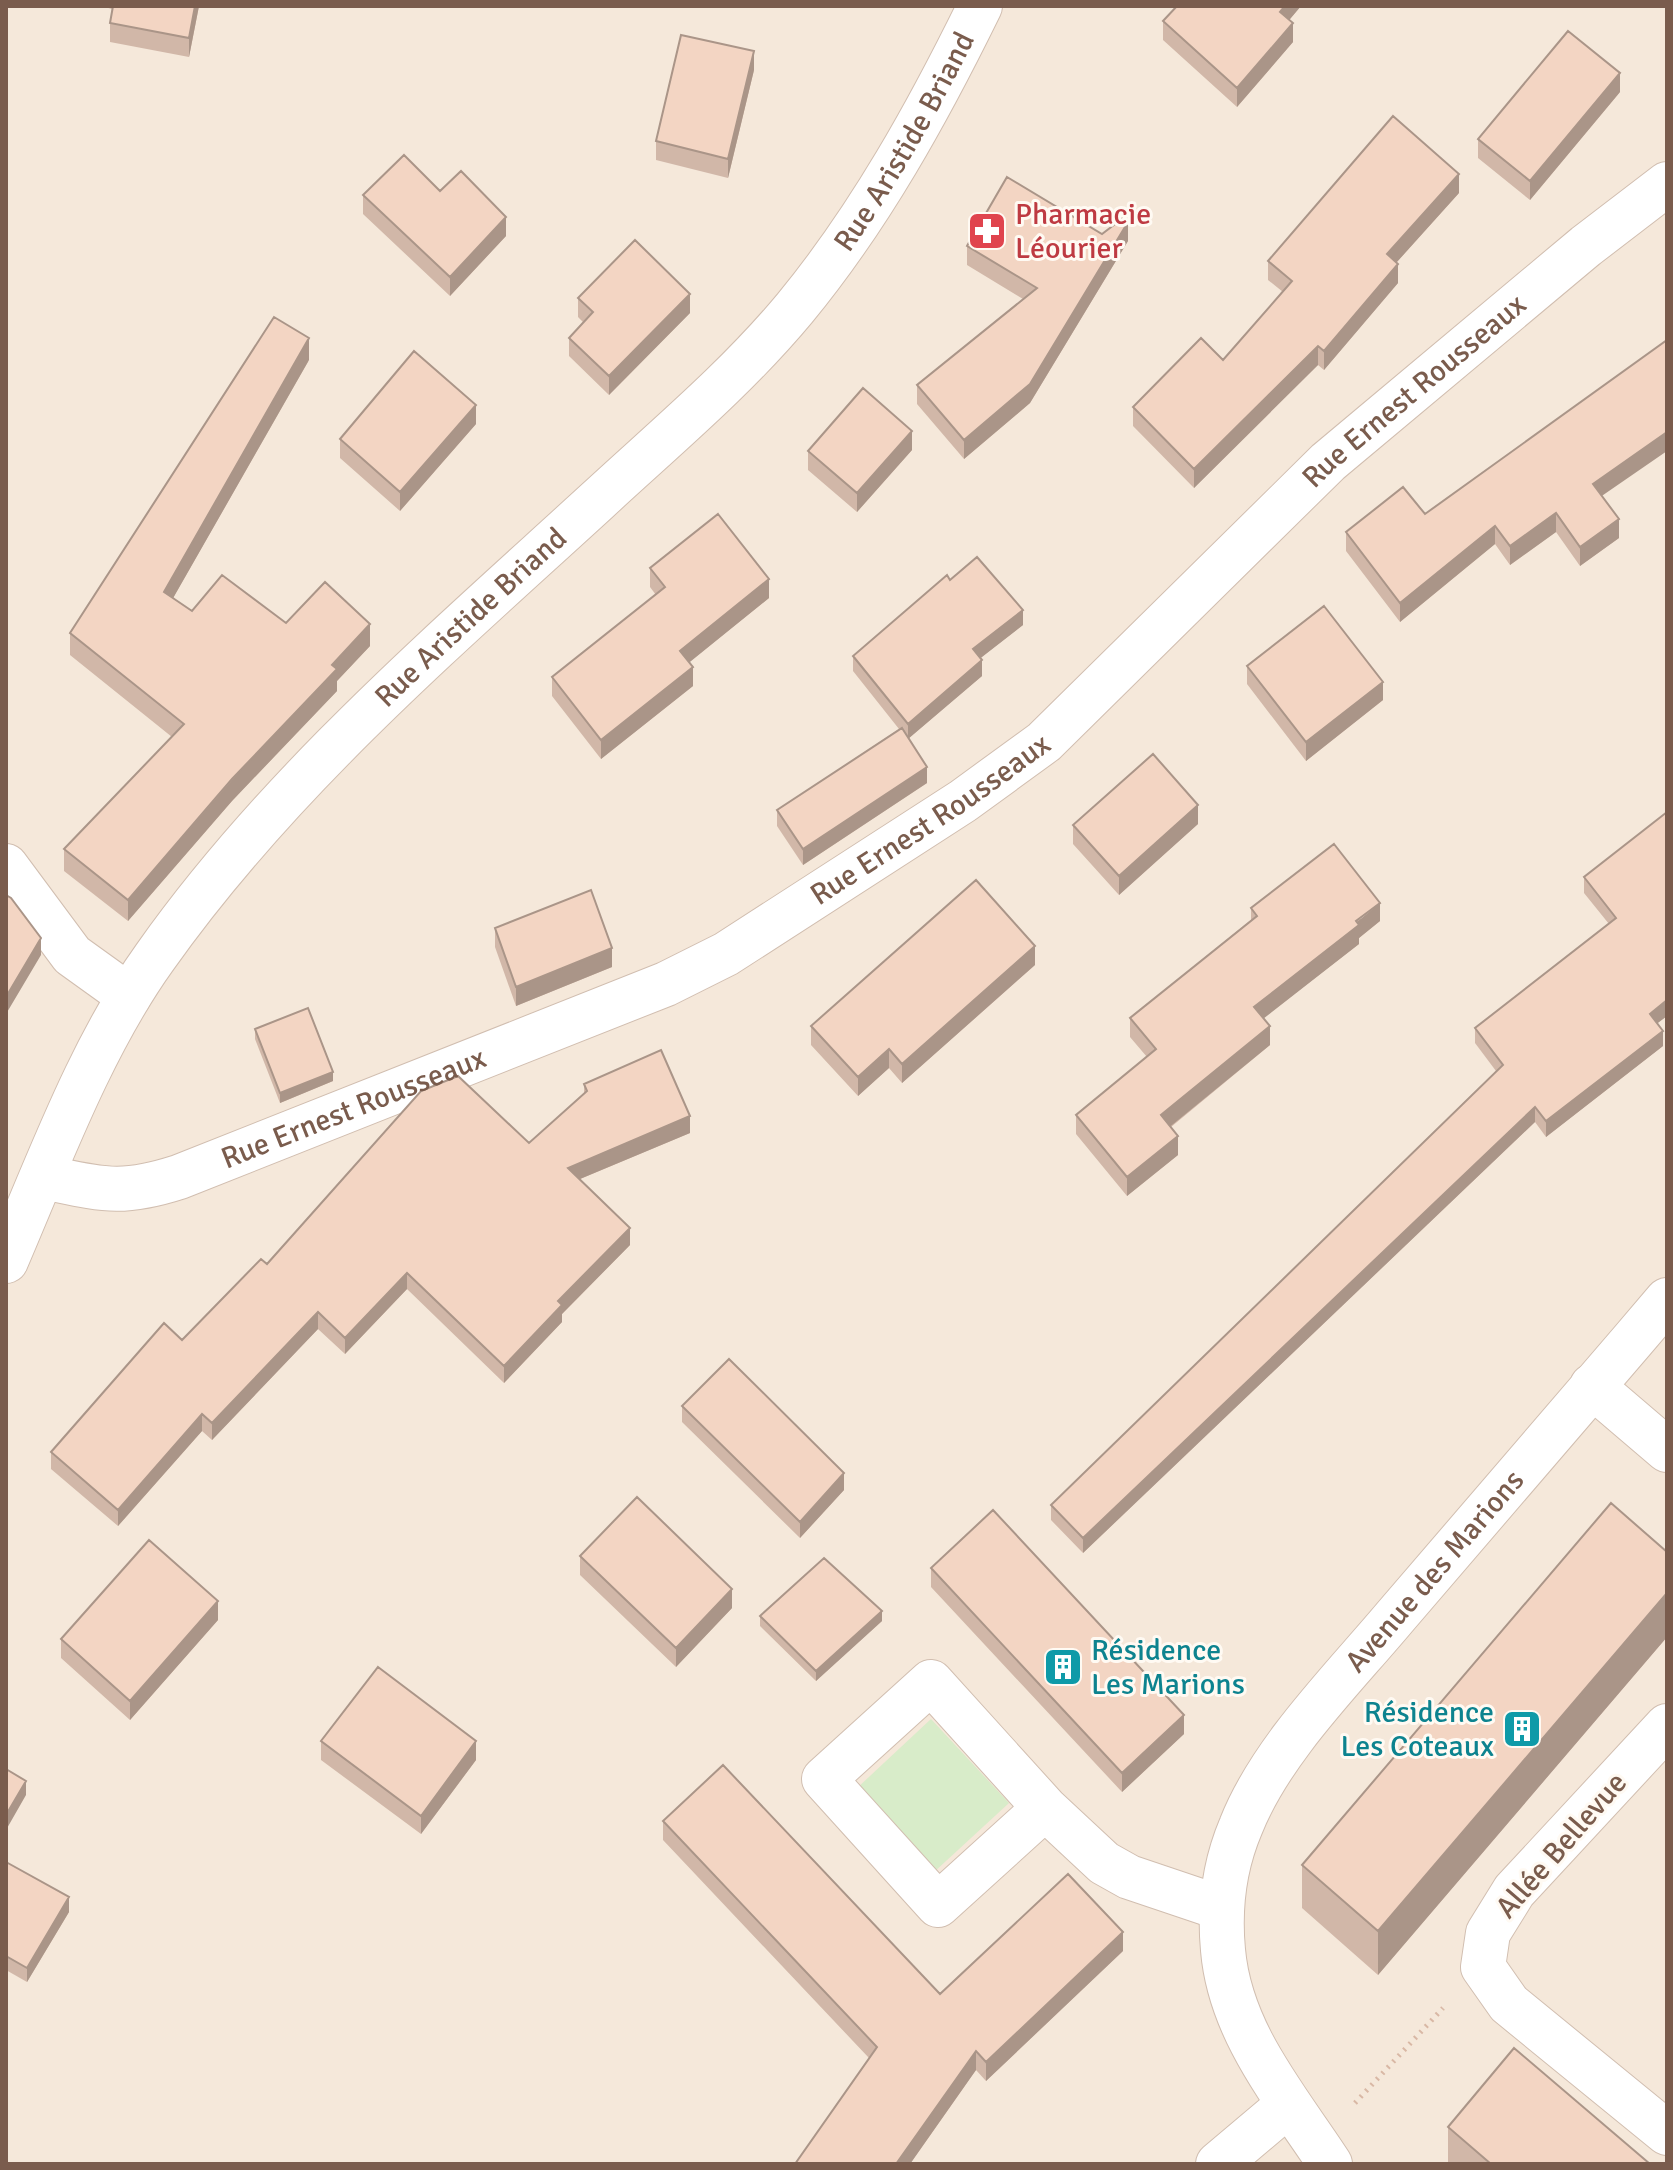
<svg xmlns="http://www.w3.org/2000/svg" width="1673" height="2170" viewBox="0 0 1673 2170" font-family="Signika,sans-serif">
	<rect width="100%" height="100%" fill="#fdf6ec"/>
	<path fill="#f5e8da" d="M6,6H1667V2164H6Z"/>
	<path fill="#d8ecc9" d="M931,1719L1009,1803L933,1873L855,1790Z"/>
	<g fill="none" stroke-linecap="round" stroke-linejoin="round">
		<g stroke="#d1beb0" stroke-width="46">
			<g id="minor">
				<path d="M6,866L72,955L129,996"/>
				<path id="s1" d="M43,1177C102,1189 120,1196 179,1177L666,984L726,954L963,801L1044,742L1328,462L1586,246L1667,184"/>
				<path id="s2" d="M6,1261C49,1161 91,1046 155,957C278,783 442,643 598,500C665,438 736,379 795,308C870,217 928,112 980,6"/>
				<path d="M1592,1386L1667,1450"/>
				<path d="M1667,1726L1514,1891L1488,1933L1483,1967L1509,2004L1667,2133"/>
				<path d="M1045,1808L938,1905L824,1779L931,1682L1045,1808L1104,1863L1129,1877L1221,1908"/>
				<path d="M1218,2164L1288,2105"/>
				<path id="s3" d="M1330,2164C1287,2098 1230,2033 1223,1950C1219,1907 1224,1866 1241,1826C1271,1750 1343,1679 1395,1617C1486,1511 1577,1406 1667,1300"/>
			</g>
		</g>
		<path stroke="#d9b8a5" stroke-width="5" stroke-dasharray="2 6" stroke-linecap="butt" d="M1355,2103L1443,2008"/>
		<use href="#minor" stroke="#fff" stroke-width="44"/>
	</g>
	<path fill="#d1b7a8" d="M101,6H199L189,57L110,42V23L112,9Z
		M1177,6H1301L1289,20L1293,42L1237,107L1163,40V21Z
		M754,70L728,178L656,160V141Z
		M1620,92L1530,200L1478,158V139Z
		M440,191L506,236L450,296L363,214V195Z
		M1459,193L1396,263L1398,283L1324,370L1318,365L1194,488L1133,426V407L1223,360L1283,292L1268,280V261Z
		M1102,234L1128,241L1030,403L964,459L917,404V385L1023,299L967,265V246Z
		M578,298L690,313L609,395L569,356V338L583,322L578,317Z
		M309,360L173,598L192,611L286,623L370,646L337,681V691L232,801L128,921L64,871V849L172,737L70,655V633Z
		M476,424L400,511L340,458V439Z
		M912,450L857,512L808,470V451Z
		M1602,496L1619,538L1580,566L1556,532L1510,565L1495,544L1400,622L1346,551V532L1425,514Z
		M650,568L769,598L689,662L693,686L601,759L552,696V677L656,595L650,587Z
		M950,580L1023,625L980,658L982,676L909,738L927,783L803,865L777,826V810L899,729L853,671V656Z
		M1247,666L1383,700L1306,761L1247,684Z
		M1667,812V1016L1657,1023L1663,1046L1546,1137L1535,1122L1083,1553L1051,1520V1505L1496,1071L1475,1043V1028L1609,924L1584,893V877Z
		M1198,824L1119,895L1073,844V825Z
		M1251,908L1380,921L1359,938V944L1263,1018L1270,1045L1171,1127L1178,1155L1127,1196L1076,1134V1115L1147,1057L1130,1037V1018L1251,920Z
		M495,928L612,967L516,1006L495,947Z
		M1035,965L902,1083L889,1068L858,1096L811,1045V1026Z
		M255,1029L333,1081L280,1103L255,1039Z
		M584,1084L690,1133L580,1179L630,1245L562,1314V1322L504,1383L407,1289L345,1354L318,1329L212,1440L202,1431L118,1526L51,1469V1452L182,1340L267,1264L529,1143L584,1094Z
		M682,1406L844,1490L800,1538L682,1422Z
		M1667,1552V1637L1378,1975L1302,1908V1865Z
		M580,1556L732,1608L676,1667L580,1575Z
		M931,1568L1184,1734L1122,1792L931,1587Z
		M760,1616L882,1621L816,1681L760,1626Z
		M218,1620L130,1720L61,1658V1639Z
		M321,1741L476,1760L421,1834L321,1760Z
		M663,1821L940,1994L1123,1951L986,2081L976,2070L910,2164H795L869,2058L663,1840Z
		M6,1862L69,1912L27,1982L6,1970Z
		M1448,2127L1650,2164H1448Z"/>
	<path fill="#aa9588" d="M195,6H199L189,57V38Z
		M1285,6H1301L1280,31V12Z
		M1293,23V42L1237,107V88Z
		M754,51V70L728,178V159Z
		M1620,73V92L1530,200V181Z
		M1459,174V193L1387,273V254Z
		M506,217V236L450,296V277Z
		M1128,222V241L1030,403L964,459V440Z
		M1398,264V283L1324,370V351Z
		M690,294V313L609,395V376Z
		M309,338V360L164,614V592Z
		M1318,346V365L1194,488V469Z
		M476,405V424L400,511V492Z
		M912,431V450L857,512V493Z
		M1667,432V451L1593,502V484Z
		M1556,513V532L1510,565V546Z
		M1619,519V538L1580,566V547Z
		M1495,526V544L1400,622V603Z
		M769,579V598L680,670V651Z
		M1023,610V625L973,664V649Z
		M370,624V646L337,681V691L232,801L128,921V900L332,665Z
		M982,660V676L908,739V724Z
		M693,667V686L601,759V740Z
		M1383,682V700L1306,761V742Z
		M927,767V783L803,865V849Z
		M1198,805V824L1119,895V876Z
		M1380,903V921L1359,938V944L1254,1026V1007Z
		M41,938V955L6,1014V997Z
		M1035,946V965L902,1083V1064Z
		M612,948V967L516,1006V987Z
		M1667,1000V1016L1650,1029V1014Z
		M1270,1026V1045L1161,1134V1115Z
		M1663,1031V1046L1546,1137V1121Z
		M889,1049V1068L858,1096V1077Z
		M333,1072V1081L280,1103V1093Z
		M1535,1107V1122L1083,1553V1538Z
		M690,1116V1133L568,1184V1168Z
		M1178,1136V1155L1127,1196V1177Z
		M630,1228V1245L562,1314V1322L504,1383V1366L558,1301Z
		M407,1273V1289L345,1354V1338Z
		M318,1312V1329L212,1440V1423Z
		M202,1414V1431L118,1526V1510Z
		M844,1473V1490L800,1538V1522Z
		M732,1589V1608L676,1667V1648Z
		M1667,1593V1637L1378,1975V1931Z
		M218,1601V1620L130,1720V1701Z
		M882,1611V1621L816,1681V1671Z
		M1184,1715V1734L1122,1792V1773Z
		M476,1741V1760L421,1834V1816Z
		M26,1781V1795L6,1830V1815Z
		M69,1897V1912L27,1982V1968Z
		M1123,1932V1951L986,2081V2062Z
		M976,2051V2070L910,2164H896Z"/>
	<path fill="#f3d5c3" stroke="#aa9588" stroke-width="2" d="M113,6H195L189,38L110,23Z
		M1177,6H1285L1280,12L1293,23L1237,88L1163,21Z
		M1568,31L1620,73L1530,181L1478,139Z
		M681,35L754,51L728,159L656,141Z
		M1393,116L1459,174L1387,254L1398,264L1324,351L1318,346L1194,469L1133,407L1201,338L1223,360L1292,281L1268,261Z
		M404,155L440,191L461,171L506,217L450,277L363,195Z
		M1007,177L1102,234L1123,218L1128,222L1030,384L964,440L917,385L1037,288L967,246Z
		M635,240L690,294L609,376L569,338L593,312L578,298Z
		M274,317L309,338L164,592L192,611L222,575L286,623L325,582L370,624L332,665L337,669L232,779L128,900L64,849L184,724L70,633Z
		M1667,340V432L1593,484L1619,519L1580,547L1556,513L1510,546L1495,526L1400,603L1346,532L1403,487L1425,514Z
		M414,351L476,405L400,492L340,439Z
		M863,388L912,431L857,493L808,451Z
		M718,514L769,579L680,651L693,667L601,740L552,677L665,587L650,568Z
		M977,557L1023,610L973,649L982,660L908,724L853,656L947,575L950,580Z
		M1324,606L1383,682L1306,742L1247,666Z
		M902,728L927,767L803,849L777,810Z
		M1153,754L1198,805L1119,876L1073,825Z
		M1667,812V1000L1650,1014L1663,1031L1546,1121L1535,1107L1083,1538L1051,1505L1503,1065L1475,1028L1616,918L1584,877Z
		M1334,844L1380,903L1356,921L1359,925L1254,1007L1270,1026L1161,1115L1178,1136L1127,1177L1076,1115L1156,1049L1130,1018L1257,916L1251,908Z
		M976,880L1035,946L902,1064L889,1049L858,1077L811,1026Z
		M591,890L612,948L516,987L495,928Z
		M6,895L11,898L41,938L6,997Z
		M308,1008L333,1072L280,1093L255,1029Z
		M661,1050L690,1116L568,1168L630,1228L558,1301L562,1305L504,1366L407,1273L345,1338L318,1312L212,1423L202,1414L118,1510L51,1452L164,1323L182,1340L261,1259L267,1264L421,1091L458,1076L529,1143L587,1091L584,1084Z
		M729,1359L844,1473L800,1522L682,1406Z
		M637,1497L732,1589L676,1648L580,1556Z
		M1611,1503L1667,1552V1593L1378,1931L1302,1865Z
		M993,1510L1184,1715L1122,1773L931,1568Z
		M149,1540L218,1601L130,1701L61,1639Z
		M824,1558L882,1611L816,1671L760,1616Z
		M378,1667L476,1741L421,1816L321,1741Z
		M723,1765L940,1994L1068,1874L1123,1932L986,2062L976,2051L896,2164H795L877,2047L663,1821Z
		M6,1769L26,1781L6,1815Z
		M6,1862L69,1897L27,1968L6,1956Z
		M1514,2048L1650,2164H1491L1448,2127Z"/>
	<defs>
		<g id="pharmacy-square" transform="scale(2)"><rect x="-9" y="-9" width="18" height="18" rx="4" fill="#e0444e" stroke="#fffaf3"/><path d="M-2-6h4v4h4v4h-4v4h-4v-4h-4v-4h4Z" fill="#fff"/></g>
		<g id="building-square" transform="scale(2)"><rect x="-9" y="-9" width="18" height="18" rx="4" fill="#0f9aa8" stroke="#fffaf3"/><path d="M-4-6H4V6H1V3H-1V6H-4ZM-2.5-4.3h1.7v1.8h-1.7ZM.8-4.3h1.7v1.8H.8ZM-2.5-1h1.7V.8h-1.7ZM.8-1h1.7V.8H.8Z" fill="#fff"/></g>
	</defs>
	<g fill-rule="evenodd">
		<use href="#pharmacy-square" x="987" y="231"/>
		<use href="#building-square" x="1063" y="1667"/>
		<use href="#building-square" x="1522" y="1729"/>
	</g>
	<g text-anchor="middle" stroke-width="6" stroke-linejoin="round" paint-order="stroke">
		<g font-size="30" fill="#7a5c4d" stroke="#fffaf3">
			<text dy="10" stroke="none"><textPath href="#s2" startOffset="1452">Rue Aristide Briand</textPath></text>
			<text dy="10" stroke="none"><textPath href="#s1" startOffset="1622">Rue Ernest Rousseaux</textPath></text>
			<text dy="10" stroke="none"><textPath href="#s2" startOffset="804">Rue Aristide Briand</textPath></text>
			<text dy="10" stroke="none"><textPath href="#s1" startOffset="974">Rue Ernest Rousseaux</textPath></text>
			<text dy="10" stroke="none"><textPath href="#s1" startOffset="326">Rue Ernest Rousseaux</textPath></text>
			<text dy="10" stroke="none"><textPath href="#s3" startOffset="690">Avenue des Marions</textPath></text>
			<text transform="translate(1561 1845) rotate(-49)" y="10">Allée Bellevue</text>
		</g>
		<g font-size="30" fill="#be3a42" stroke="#fffaf3" text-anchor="start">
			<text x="1015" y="224">Pharmacie<tspan x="1015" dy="34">Léourier</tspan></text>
		</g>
		<g font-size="30" fill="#0d838f" stroke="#fffaf3" text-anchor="start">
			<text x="1091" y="1660">Résidence<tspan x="1091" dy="34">Les Marions</tspan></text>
			<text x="1494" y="1722" text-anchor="end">Résidence<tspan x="1494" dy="34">Les Coteaux</tspan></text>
		</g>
	</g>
	<rect width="1673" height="2170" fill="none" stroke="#7a5c4d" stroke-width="16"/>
</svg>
